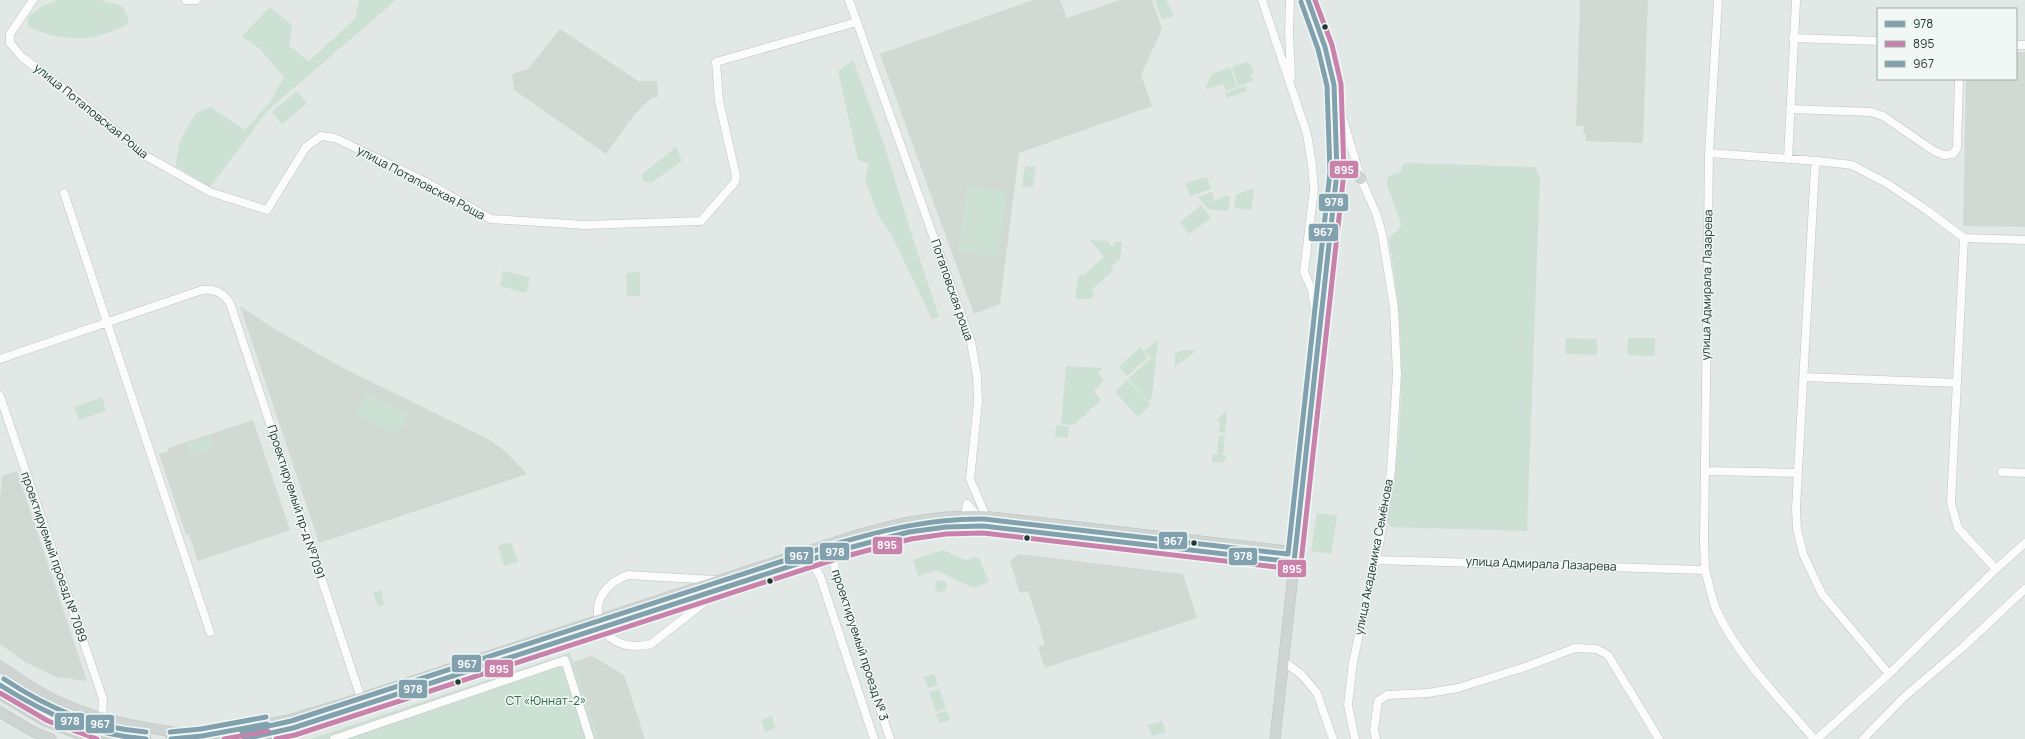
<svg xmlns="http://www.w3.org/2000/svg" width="2025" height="739" viewBox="0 0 2025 739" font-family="Manrope,sans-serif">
	<rect width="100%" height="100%" fill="#e2e8e5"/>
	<path fill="#d1d9d5" d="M1033,0H1060L1067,18L1120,0H1152L1162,29L1141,75L1152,106L1019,153L1000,304L974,314L880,54Z
		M1580,0H1648L1643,143L1586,141V134H1583L1584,126H1576Z
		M560,29L638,81H657L658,97L651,98L634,115L606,154L514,90L512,74L528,69Z
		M2016,52H2025V227L1963,226L1966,79H2016Z
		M240,306L273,328L343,368L490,440L506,452L527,474L319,543Z
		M253,420L290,530L198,561L189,534L186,535L159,454L169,451L168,448Z
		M17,471L87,681L56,677L25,662L0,644V500L2,476Z
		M1019,554L1183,574L1197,618L1045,668L1038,647L1045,645L1039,624L1028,591L1020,593L1010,561Z
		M592,656L624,675L645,739H598L573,662Z"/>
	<path fill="#cce0d4" d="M58,0H99L122,6L127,15L129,23C96,43 63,42 28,27V17L42,6Z
		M359,0H396L268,110L210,187L175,166L180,141L196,113L211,107L245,130L270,102L284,77L260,49L242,36L270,7L292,25L289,46L309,61L355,19Z
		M1155,0H1166L1174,16L1162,19Z
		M853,60L884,144L913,239L939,317L932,319L891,234L879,217L865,180L869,164L858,160L838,71Z
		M1246,62L1251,64L1254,73L1251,75L1253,81L1238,86L1232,67Z
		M1230,67L1237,87L1226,90L1223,84L1207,89L1206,86L1212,74Z
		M1245,86L1247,91L1227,98L1225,93Z
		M297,91L307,103L282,124L272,112Z
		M676,147L682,161L651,183L643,181L642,174Z
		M1403,163L1535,167L1540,177L1527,531L1390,527L1387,519C1405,428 1406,334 1389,242L1390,237L1400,228L1401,223L1387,185L1388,176L1401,172Z
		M1025,166L1036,167L1033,187L1022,186Z
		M1207,177L1211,189L1190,196L1186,183Z
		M967,186L1007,191L999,257L958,252Z
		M1254,188L1251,210L1234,208L1236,195Z
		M1212,192L1214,201L1226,196H1230L1228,211L1208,209L1198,197Z
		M1201,205L1211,218L1189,234L1180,222Z
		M1090,240L1108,241L1113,248L1114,242H1122L1120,259L1111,267L1114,270L1091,290L1095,295L1089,299H1075L1078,277L1081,274L1083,276L1104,257Z
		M503,271L530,277L526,293L500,286Z
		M640,272V296H627L626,273Z
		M1566,338L1597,339V355L1565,354Z
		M1628,338H1655V356L1627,355Z
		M1158,340L1152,397L1148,401L1128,379L1151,358L1144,351Z
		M1140,347L1148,357L1127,376L1119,367Z
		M1188,350L1196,351L1175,367V354L1180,351Z
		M1066,366L1103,368L1098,373L1104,381L1094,391L1101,400L1074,425L1061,424Z
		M1127,380L1151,405L1138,417L1115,392Z
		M367,393L408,414L398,435L356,415Z
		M102,397L106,411L79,420L74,407Z
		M1227,410L1225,433L1219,432L1220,421H1217L1218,418Z
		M1056,425L1069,427L1068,438L1055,437Z
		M1219,435L1225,436L1223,455H1226V459L1222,463L1212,462L1213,454H1217Z
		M210,437L214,449L191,456L187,444Z
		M1317,513L1337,516L1331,554L1311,551Z
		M511,542L518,562L504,566L498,546Z
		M943,550L965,560L976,557L979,558L989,582L973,588L937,570L918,576L913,560Z
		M935 586a6 6 0 1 1 12 0a6 6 0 1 1-12 0Z
		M381,590L384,605L378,607L373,593Z
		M570,653L598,739H310Z
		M934,674L938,685L928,688L924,677Z
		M939,689L946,708L936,712L929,692Z
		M947,711L950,720L939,723L936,714Z
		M772,716L775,728L765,732L761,720Z
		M1162,721L1166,732L1152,736L1148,725Z"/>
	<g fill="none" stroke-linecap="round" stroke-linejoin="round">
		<g stroke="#bfc4c2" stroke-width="9">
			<path id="minor" d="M33,0L10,34V43L22,57L83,103L146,156L210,192L267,210L306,147L321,136L335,138L424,181L491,219L584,225L701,221L735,182L736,176L719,101L716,62L857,22
				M186,0H196
				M849,0L971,342L977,376L978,402L970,479L988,521
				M1262,0L1307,134L1312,165L1314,189L1304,272L1312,290L1317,326
				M1290,0L1289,32L1291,77
				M1793,38L1878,41
				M2016,45H2025
				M1337,100L1361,179L1376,213L1382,233L1394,308L1397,374L1391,471L1379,545L1353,662L1348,705L1355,739
				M1790,109L1871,112L1883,116L1934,151L1944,155L1953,154L1957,148L1959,79
				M1709,153L1817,161L1852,165L1888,184L1928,211L1964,238L2025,240
				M1788,159L1796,1
				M1817,161L1815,168L1796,508L1797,529L1803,554L1822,594L1889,674
				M64,193L210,632
				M1964,238L1951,503L1958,528L1996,569
				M0,359L202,290C215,288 226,294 231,306L361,698
				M1804,377L1957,383
				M0,396L103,699L102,718
				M1705,471L1798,473
				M2002,472L2025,473
				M964,521L967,504L980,518
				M837,551L834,557L835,571L890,739
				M1376,560L1705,570L1704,540L1709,153L1718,0
				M801,563L813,565L820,576L874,739
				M1705,570C1709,583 1711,597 1716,609C1737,656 1781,700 1814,739
				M715,580L628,575C576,593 596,658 651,644L719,591
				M1283,661L1301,674L1317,693L1333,739
				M334,739L565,660L590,739
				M1376,739L1374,730L1378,701L1387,695L1428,693L1458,688L1528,666L1575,648L1597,649L1608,655L1659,739
				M1817,739L1889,674L1996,569L2025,543
				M1863,739L1904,697L1963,647L2025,589"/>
		</g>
		<g stroke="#bcc4c2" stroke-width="11">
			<path id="major" d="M1337,172C1348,168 1354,168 1361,179
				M0,666C15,676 30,687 47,696C90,719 138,727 186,734
				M0,685C43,714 92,738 146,739
				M0,694L45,721L91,739
				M0,712L32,731L51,739
				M171,739L202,736L289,720L361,698L851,537C896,523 934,515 982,516L1295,552
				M244,739L293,728L837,551C886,536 932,524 983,526L1294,562
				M1275,739L1337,172L1334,85L1325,47L1308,0"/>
		</g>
		<use href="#minor" stroke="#fbfcfb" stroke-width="8"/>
		<use href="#major" stroke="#ced4d2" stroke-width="10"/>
		<g stroke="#f0f7f4" stroke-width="8">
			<path id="bus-1" d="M0,685C46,714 91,735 146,739
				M171,739L202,736L267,724
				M244,739L293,728L837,551L909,532L946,527L983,526L1294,562L1337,172L1334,85L1325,47L1308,0"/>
		</g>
		<g stroke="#f0f7f4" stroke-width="8">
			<path id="bus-2" d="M0,693L48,721L97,739
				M224,739L268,731
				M276,739L295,735L839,558L911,539L946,534L983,533L1293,569L1298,568L1301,563L1344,172L1341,84L1332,45L1315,0"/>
		</g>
		<g stroke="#f0f7f4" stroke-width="8">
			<path id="bus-3" d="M4,679C48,708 93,728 146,732
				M170,732L201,729L266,717
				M242,732L291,721L835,544C884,530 932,518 984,519L1288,554L1330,172L1327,86L1318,49L1301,2"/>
		</g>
		<use href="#bus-1" stroke="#82a1ae" stroke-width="5"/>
		<use href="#bus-2" stroke="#c882ab" stroke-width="5"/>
		<use href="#bus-3" stroke="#82a1ae" stroke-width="5"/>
	</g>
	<g fill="#223935" stroke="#f0f7f4" stroke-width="1.5">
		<circle cx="1325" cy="27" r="3.5"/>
		<circle cx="1027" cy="538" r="3.5"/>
		<circle cx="1194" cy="543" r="3.5"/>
		<circle cx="770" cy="581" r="3.5"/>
		<circle cx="458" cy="682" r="3.5"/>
	</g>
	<g text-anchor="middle" stroke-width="3" stroke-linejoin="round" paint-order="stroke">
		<g font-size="12" fill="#223935" stroke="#f0f7f4">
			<text transform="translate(91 111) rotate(39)" y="4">улица Потаповская Роща</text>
			<text transform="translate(421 183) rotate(28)" y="4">улица Потаповская Роща</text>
			<text transform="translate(1707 285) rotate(-89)" y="4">улица Адмирала Лазарева</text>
			<text transform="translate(952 290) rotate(71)" y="4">Потаповская роща</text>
			<text transform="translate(296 502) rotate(72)" y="4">Проектируемый пр-д №7091</text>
			<text transform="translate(54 557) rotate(71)" y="4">проектируемый проезд № 7089</text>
			<text transform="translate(1374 557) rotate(-79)" y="4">улица Академика Семёнова</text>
			<text transform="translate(1541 564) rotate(2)" y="4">улица Адмирала Лазарева</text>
			<text transform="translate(860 645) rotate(72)" y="4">проектируемый проезд № 3</text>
		</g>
		<g font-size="12" fill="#306c4c" stroke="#f0f7f4">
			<text x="546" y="705">СТ «Юннат-2»</text>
		</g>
	</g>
	<g stroke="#f0f7f4" stroke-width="1.5">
		<rect x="1329" y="160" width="30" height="19" rx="4" fill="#c882ab"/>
		<rect x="1318" y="193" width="31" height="19" rx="4" fill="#82a1ae"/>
		<rect x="1308" y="223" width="31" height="19" rx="4" fill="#82a1ae"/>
		<rect x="1158" y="531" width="30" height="19" rx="4" fill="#82a1ae"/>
		<rect x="872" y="536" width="31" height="19" rx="4" fill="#c882ab"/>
		<rect x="819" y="542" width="31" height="19" rx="4" fill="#82a1ae"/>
		<rect x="784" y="546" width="30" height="19" rx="4" fill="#82a1ae"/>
		<rect x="1228" y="547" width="30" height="19" rx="4" fill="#82a1ae"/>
		<rect x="1277" y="559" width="30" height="19" rx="4" fill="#c882ab"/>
		<rect x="451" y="654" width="31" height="19" rx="4" fill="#82a1ae"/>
		<rect x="484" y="659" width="30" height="19" rx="4" fill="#c882ab"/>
		<rect x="398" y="679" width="30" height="20" rx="4" fill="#82a1ae"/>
		<rect x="54" y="712" width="31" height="19" rx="4" fill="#82a1ae"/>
		<rect x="85" y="714" width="30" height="20" rx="4" fill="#82a1ae"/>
	</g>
	<g font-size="11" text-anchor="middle" font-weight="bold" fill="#fff">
		<text x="1344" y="174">895</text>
		<text x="1334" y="206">978</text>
		<text x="1323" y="236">967</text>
		<text x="1173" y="545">967</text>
		<text x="887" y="549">895</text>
		<text x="835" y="556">978</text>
		<text x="799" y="560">967</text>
		<text x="1243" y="560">978</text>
		<text x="1292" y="573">895</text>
		<text x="467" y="668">967</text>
		<text x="499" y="673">895</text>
		<text x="413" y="693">978</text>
		<text x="70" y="725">978</text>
		<text x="100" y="728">967</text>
	</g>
	<rect x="1877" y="8" width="140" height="72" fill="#f0f7f4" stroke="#9eaba8"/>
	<rect x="1885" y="21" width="20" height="6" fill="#82a1ae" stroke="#9eaba8"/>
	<text x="1913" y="28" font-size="12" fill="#223935">978</text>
	<rect x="1885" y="41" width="20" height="6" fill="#c882ab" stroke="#9eaba8"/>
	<text x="1913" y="48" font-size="12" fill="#223935">895</text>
	<rect x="1885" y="61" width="20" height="6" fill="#82a1ae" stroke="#9eaba8"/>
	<text x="1913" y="68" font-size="12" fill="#223935">967</text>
</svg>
